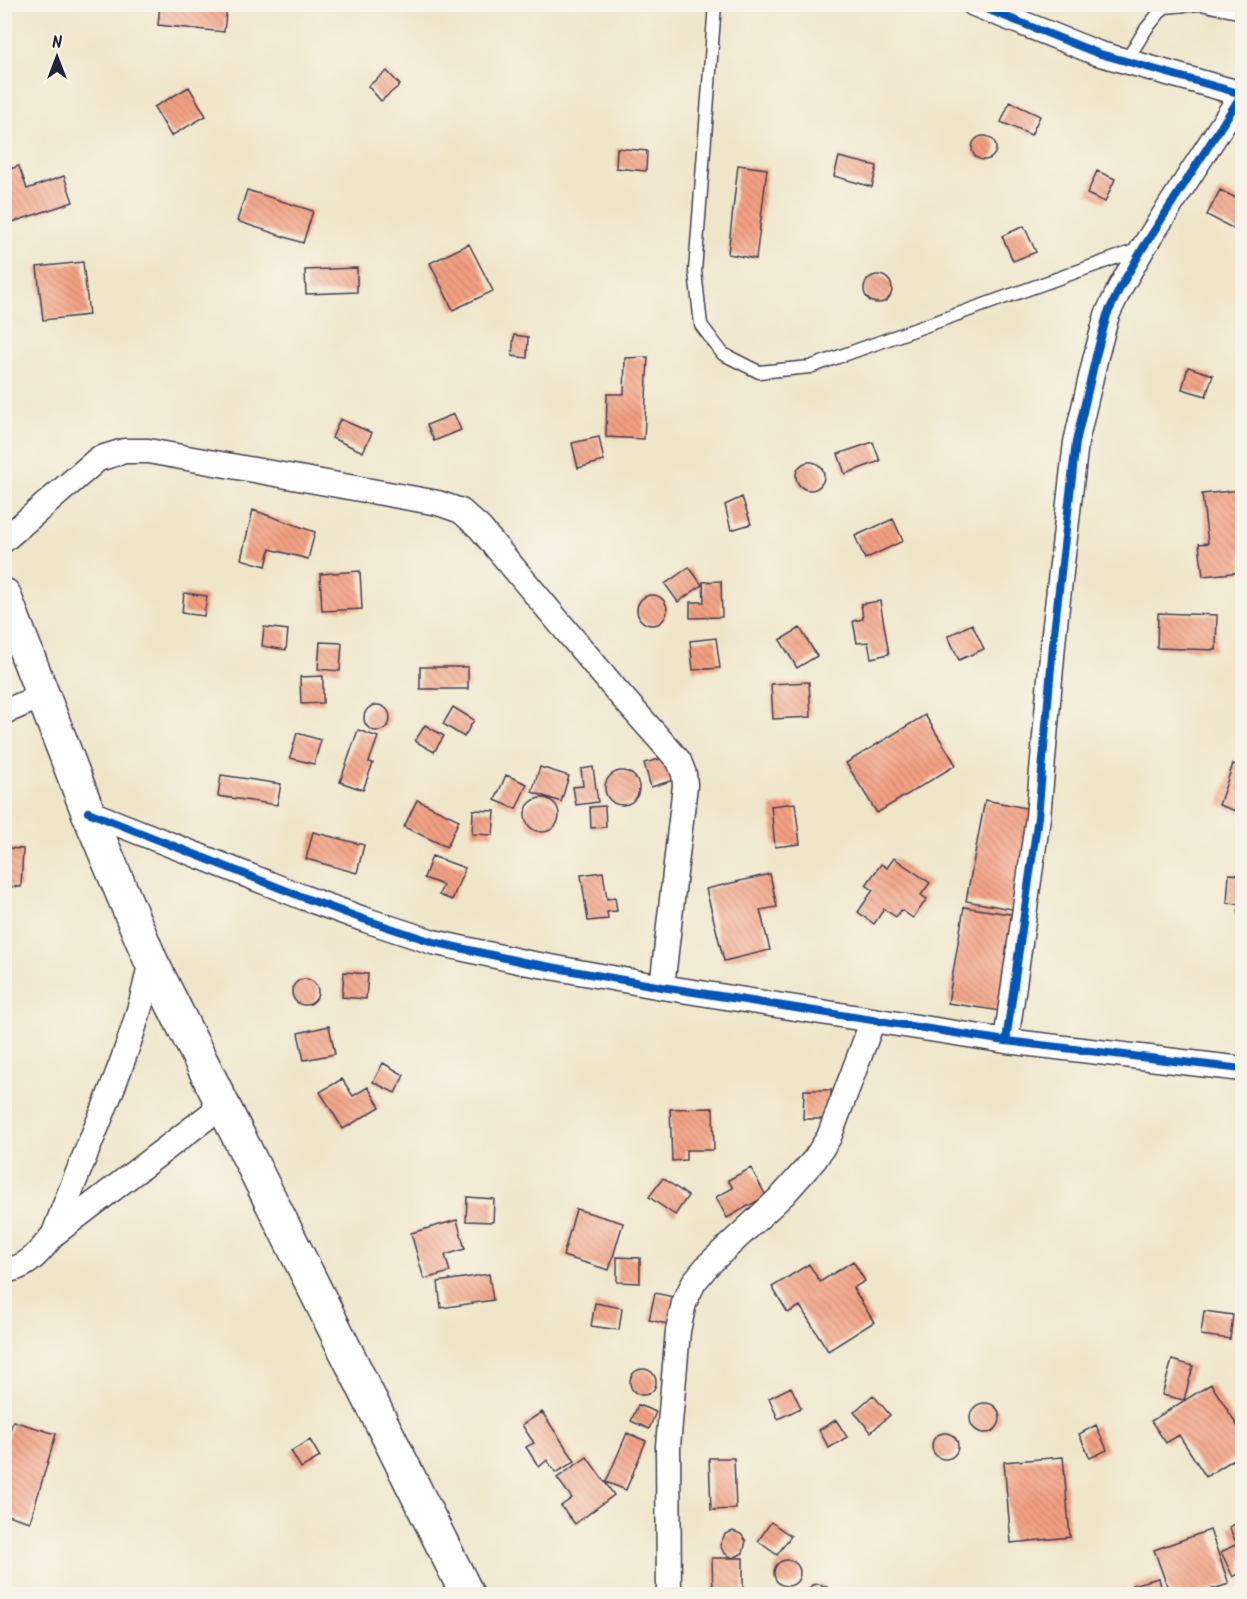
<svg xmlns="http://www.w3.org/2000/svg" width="1247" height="1599" viewBox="0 0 1247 1599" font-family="Kalam,sans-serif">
	<defs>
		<pattern id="building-back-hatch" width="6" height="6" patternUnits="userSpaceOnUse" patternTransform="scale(1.5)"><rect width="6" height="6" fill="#f4a082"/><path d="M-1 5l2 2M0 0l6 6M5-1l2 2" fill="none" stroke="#c5826c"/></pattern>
	</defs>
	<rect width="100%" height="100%" fill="#f7f3e8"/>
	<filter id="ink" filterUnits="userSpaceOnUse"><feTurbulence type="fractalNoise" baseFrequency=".0167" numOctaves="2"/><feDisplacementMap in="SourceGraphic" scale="12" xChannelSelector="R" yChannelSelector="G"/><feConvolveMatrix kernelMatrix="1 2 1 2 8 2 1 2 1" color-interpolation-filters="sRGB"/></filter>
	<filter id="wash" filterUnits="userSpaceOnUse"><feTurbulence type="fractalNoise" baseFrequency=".008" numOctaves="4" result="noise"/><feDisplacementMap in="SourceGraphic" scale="24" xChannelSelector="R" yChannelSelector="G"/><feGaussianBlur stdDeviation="1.35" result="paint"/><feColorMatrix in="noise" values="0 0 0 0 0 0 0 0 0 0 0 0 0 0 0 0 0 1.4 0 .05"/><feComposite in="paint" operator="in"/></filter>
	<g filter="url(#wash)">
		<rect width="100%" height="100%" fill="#efe6ca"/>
		<g id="blocks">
			<path fill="url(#building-back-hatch)" d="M160,4H227L224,32L158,25Z
				M387,71L400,85L381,101L368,86Z
				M189,87L206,116L171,136L154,107Z
				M1010,102L1040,116L1031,135L1001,122Z
				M972 148a12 12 0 1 1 24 0a12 12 0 1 1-24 0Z
				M617,148L647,151L646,171L616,168Z
				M839,157L877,166L872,187L834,176Z
				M738,165L767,169L756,259L728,254Z
				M19,166L27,189L64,176L73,202L4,225V171Z
				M1097,171L1115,179L1105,202L1087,194Z
				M247,190L313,211L303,243L237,221Z
				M1220,190L1242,201V233L1207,215Z
				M1024,226L1036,252L1013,261L1002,236Z
				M469,244L493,291L453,310L430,263Z
				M83,262L89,315L43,320L37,267Z
				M357,268V292L306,294L305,270Z
				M864 289a14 14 0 1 1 28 0a14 14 0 1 1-28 0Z
				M514,335L528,337L527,358L512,356Z
				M648,357L644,439L606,437L607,394H624L625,358Z
				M1188,367L1213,375L1206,396L1182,389Z
				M454,414L461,430L434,441L427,425Z
				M340,419L372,433L363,452L332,438Z
				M599,437L604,461L578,468L572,443Z
				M873,442L880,461L845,474L838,454Z
				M796 476a14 14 0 1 1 28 0a14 14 0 1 1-28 0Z
				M1242,490V572L1203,576L1199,544L1208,543L1202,494Z
				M742,497L751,524L731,530L725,505Z
				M253,510L315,532L308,559L270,549L266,566L241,559Z
				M893,519L903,541L865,559L855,536Z
				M689,567L702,585L678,602L665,584Z
				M360,571L362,609L322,611L320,574Z
				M721,581L722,617L690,618V602H704L703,582Z
				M184,593L207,596L204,616L182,613Z
				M637 610a15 15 0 1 1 30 0a15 15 0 1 1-30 0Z
				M880,601L889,654L871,658L868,642L857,643L853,621L863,619L861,604Z
				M1158,613L1217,615L1216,650L1157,648Z
				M972,624L984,649L959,660L948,636Z
				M264,627L288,630L286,650L262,646Z
				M800,628L817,656L797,668L780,640Z
				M716,638L720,668L693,670L690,641Z
				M320,642L342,643L340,671L318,669Z
				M420,667H468V689H420Z
				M323,676V703L301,704L300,677Z
				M809,682L811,717L773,719L771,684Z
				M364 718a13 13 0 1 1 26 0a13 13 0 1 1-26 0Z
				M453,707L474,720L464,737L443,724Z
				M925,715L956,765L877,813L846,763Z
				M425,725L444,736L434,752L415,741Z
				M358,730L378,737L369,762L373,763L363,790L340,782Z
				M297,733L321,740L314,764L290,758Z
				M671,756L677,779L651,787L644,763Z
				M1233,764L1242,767V813L1219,805Z
				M540,767L569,776L561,802L532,792Z
				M593,767L598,802L576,805L573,787L583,786L581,769Z
				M605 788a17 17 0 1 1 34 0a17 17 0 1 1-34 0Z
				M221,775L281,784L277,805L218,796Z
				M506,775L527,784L516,809L495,800Z
				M525 815a17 17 0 1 1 34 0a17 17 0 1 1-34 0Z
				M417,800L459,820L447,847L404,827Z
				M985,800L1036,810L1017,910L966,901Z
				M795,803L800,844L775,847L771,806Z
				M605,806L606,827L591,828L590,807Z
				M473,810L495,811L493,835L472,834Z
				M313,832L364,845L357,873L306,859Z
				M4,848L23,849L21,887L4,886Z
				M432,856L465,868L452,900L439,895L443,885L424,878Z
				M894,858L930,883L921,895L927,899L913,918L901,910L896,917L884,909L874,924L858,912L873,890L866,885L881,864L887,868Z
				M603,872L607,899L615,897L617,911L607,912L608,919L588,921L581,875Z
				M770,874L777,907L760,910L770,950L724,961L706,889Z
				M1229,874L1242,875V915H1238L1239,904L1227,903Z
				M964,907L1016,915L1001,1011L948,1003Z
				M344,972L368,974L366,999L342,997Z
				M292 992a13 13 0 1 1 26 0a13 13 0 1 1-26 0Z
				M329,1026L335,1054L304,1060L298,1033Z
				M383,1063L404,1075L395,1093L373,1082Z
				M342,1079L353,1096L368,1087L380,1107L343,1129L320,1092Z
				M804,1090H831V1119H803Z
				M713,1108L714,1150H686V1160L672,1161L670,1109Z
				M751,1168L766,1196L727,1218L716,1197L733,1188L728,1180Z
				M663,1178L688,1196L675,1215L649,1197Z
				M467,1197L494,1199L493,1222L466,1221Z
				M576,1209L623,1223L609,1270L563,1256Z
				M457,1220L465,1249L445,1255L450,1272L424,1279L411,1233Z
				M617,1257L640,1258V1283L617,1282Z
				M853,1261L865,1281L853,1288L874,1322L828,1351L800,1306L788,1313L772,1287L809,1264L820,1282Z
				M489,1274L493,1300L441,1308L438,1282Z
				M655,1293L678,1298L672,1325L649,1320Z
				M595,1303L622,1308L619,1330L591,1326Z
				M1204,1311L1233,1315L1230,1339L1201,1335Z
				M1172,1360L1193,1366L1184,1400L1162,1395Z
				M630 1382a13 13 0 1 1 26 0a13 13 0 1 1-26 0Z
				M1211,1384L1242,1433V1454L1206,1477L1179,1435L1166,1443L1151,1421Z
				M791,1387L801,1408L778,1419L769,1398Z
				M873,1395L890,1415L871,1432L854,1412Z
				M970 1418a15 15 0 1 1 30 0a15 15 0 1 1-30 0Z
				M638,1405L656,1412L649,1429L631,1421Z
				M542,1412L575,1461L556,1473L547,1460L539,1467L526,1447L534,1443L522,1425Z
				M836,1420L847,1437L829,1448L819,1430Z
				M13,1421L56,1434L30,1522L4,1514V1449Z
				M1096,1425L1107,1450L1090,1458L1079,1434Z
				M627,1433L646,1441L626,1490L606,1482Z
				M932 1446a13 13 0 1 1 26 0a13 13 0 1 1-26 0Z
				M310,1440L320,1457L301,1468L291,1451Z
				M587,1457L614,1495L575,1524L561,1506L572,1498L557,1478Z
				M1063,1457L1070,1537L1011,1543L1004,1462Z
				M709,1458H734L736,1509L711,1510Z
				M1242,1521V1572L1233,1577L1221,1552L1237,1544L1229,1527Z
				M771,1522L791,1536L777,1555L758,1541Z
				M1210,1530L1229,1584L1197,1594H1170L1154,1550Z
				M733,1531L741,1534L746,1541L743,1553L733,1558H743V1594H713L712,1558H733L724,1553L720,1545L725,1534Z
				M774 1573a13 13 0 1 1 26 0a13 13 0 1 1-26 0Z
				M1159,1578L1163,1594H1134L1132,1585Z
				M818,1584L826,1586L833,1594H804L812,1585Z
				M1125,1588L1127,1594H1108Z"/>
		</g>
	</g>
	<g filter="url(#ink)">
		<use href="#blocks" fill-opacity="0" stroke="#413f50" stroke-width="1.5"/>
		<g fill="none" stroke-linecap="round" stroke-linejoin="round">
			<g stroke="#413f50" stroke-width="15">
				<path id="lane" d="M715,4L695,271L701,325L723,354L759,372L810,367L1140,249
					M1201,4L1242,13
					M1126,61L1146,29L1164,7L1199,4"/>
			</g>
			<g stroke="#413f50" stroke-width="27">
				<path id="street" d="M974,4L1097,53L1242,94L1143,248L1121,286L1107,315L1096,356L1076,442L1054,633L1038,817L1006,1041
					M4,540L98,459L124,451H148L438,503L461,511L480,528L616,690L679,761L684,774L685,785L662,987
					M4,712L42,696
					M88,812L305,898L363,919L433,942L523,962L662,987L1006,1041L1242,1069
					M54,1234C81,1159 117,1087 139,1010C144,994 147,977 151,961
					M4,1270C27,1270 41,1250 54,1234L223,1105
					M669,1594L668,1446L678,1331L684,1303L694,1282L708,1265L784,1194L815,1159L829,1137L873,1020"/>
			</g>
			<g stroke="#413f50" stroke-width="36">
				<path id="secondary" d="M4,595L88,812L151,961L467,1594"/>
			</g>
			<use href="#lane" stroke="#fff" stroke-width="12"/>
			<use href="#street" stroke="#fff" stroke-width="24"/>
			<use href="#secondary" stroke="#fff" stroke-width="33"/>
			<g stroke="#f7f3e8" stroke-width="11">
				<path id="cycleway" d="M974,4L1097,53L1242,94L1143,248L1121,286L1107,315L1096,356L1076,442L1054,633L1038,817L1006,1041
					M88,812L305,898L363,919L433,942L523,962L662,987L1006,1041L1242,1069"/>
			</g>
			<use href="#cycleway" stroke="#0057b8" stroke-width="8"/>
		</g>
	</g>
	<rect width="1247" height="1599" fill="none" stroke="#f7f3e8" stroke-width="24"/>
	<g transform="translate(57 57)" stroke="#f7f3e8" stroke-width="4.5" paint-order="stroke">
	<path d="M0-4.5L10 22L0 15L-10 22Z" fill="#22223b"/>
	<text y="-9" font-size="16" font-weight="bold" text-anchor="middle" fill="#22223b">N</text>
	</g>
</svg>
